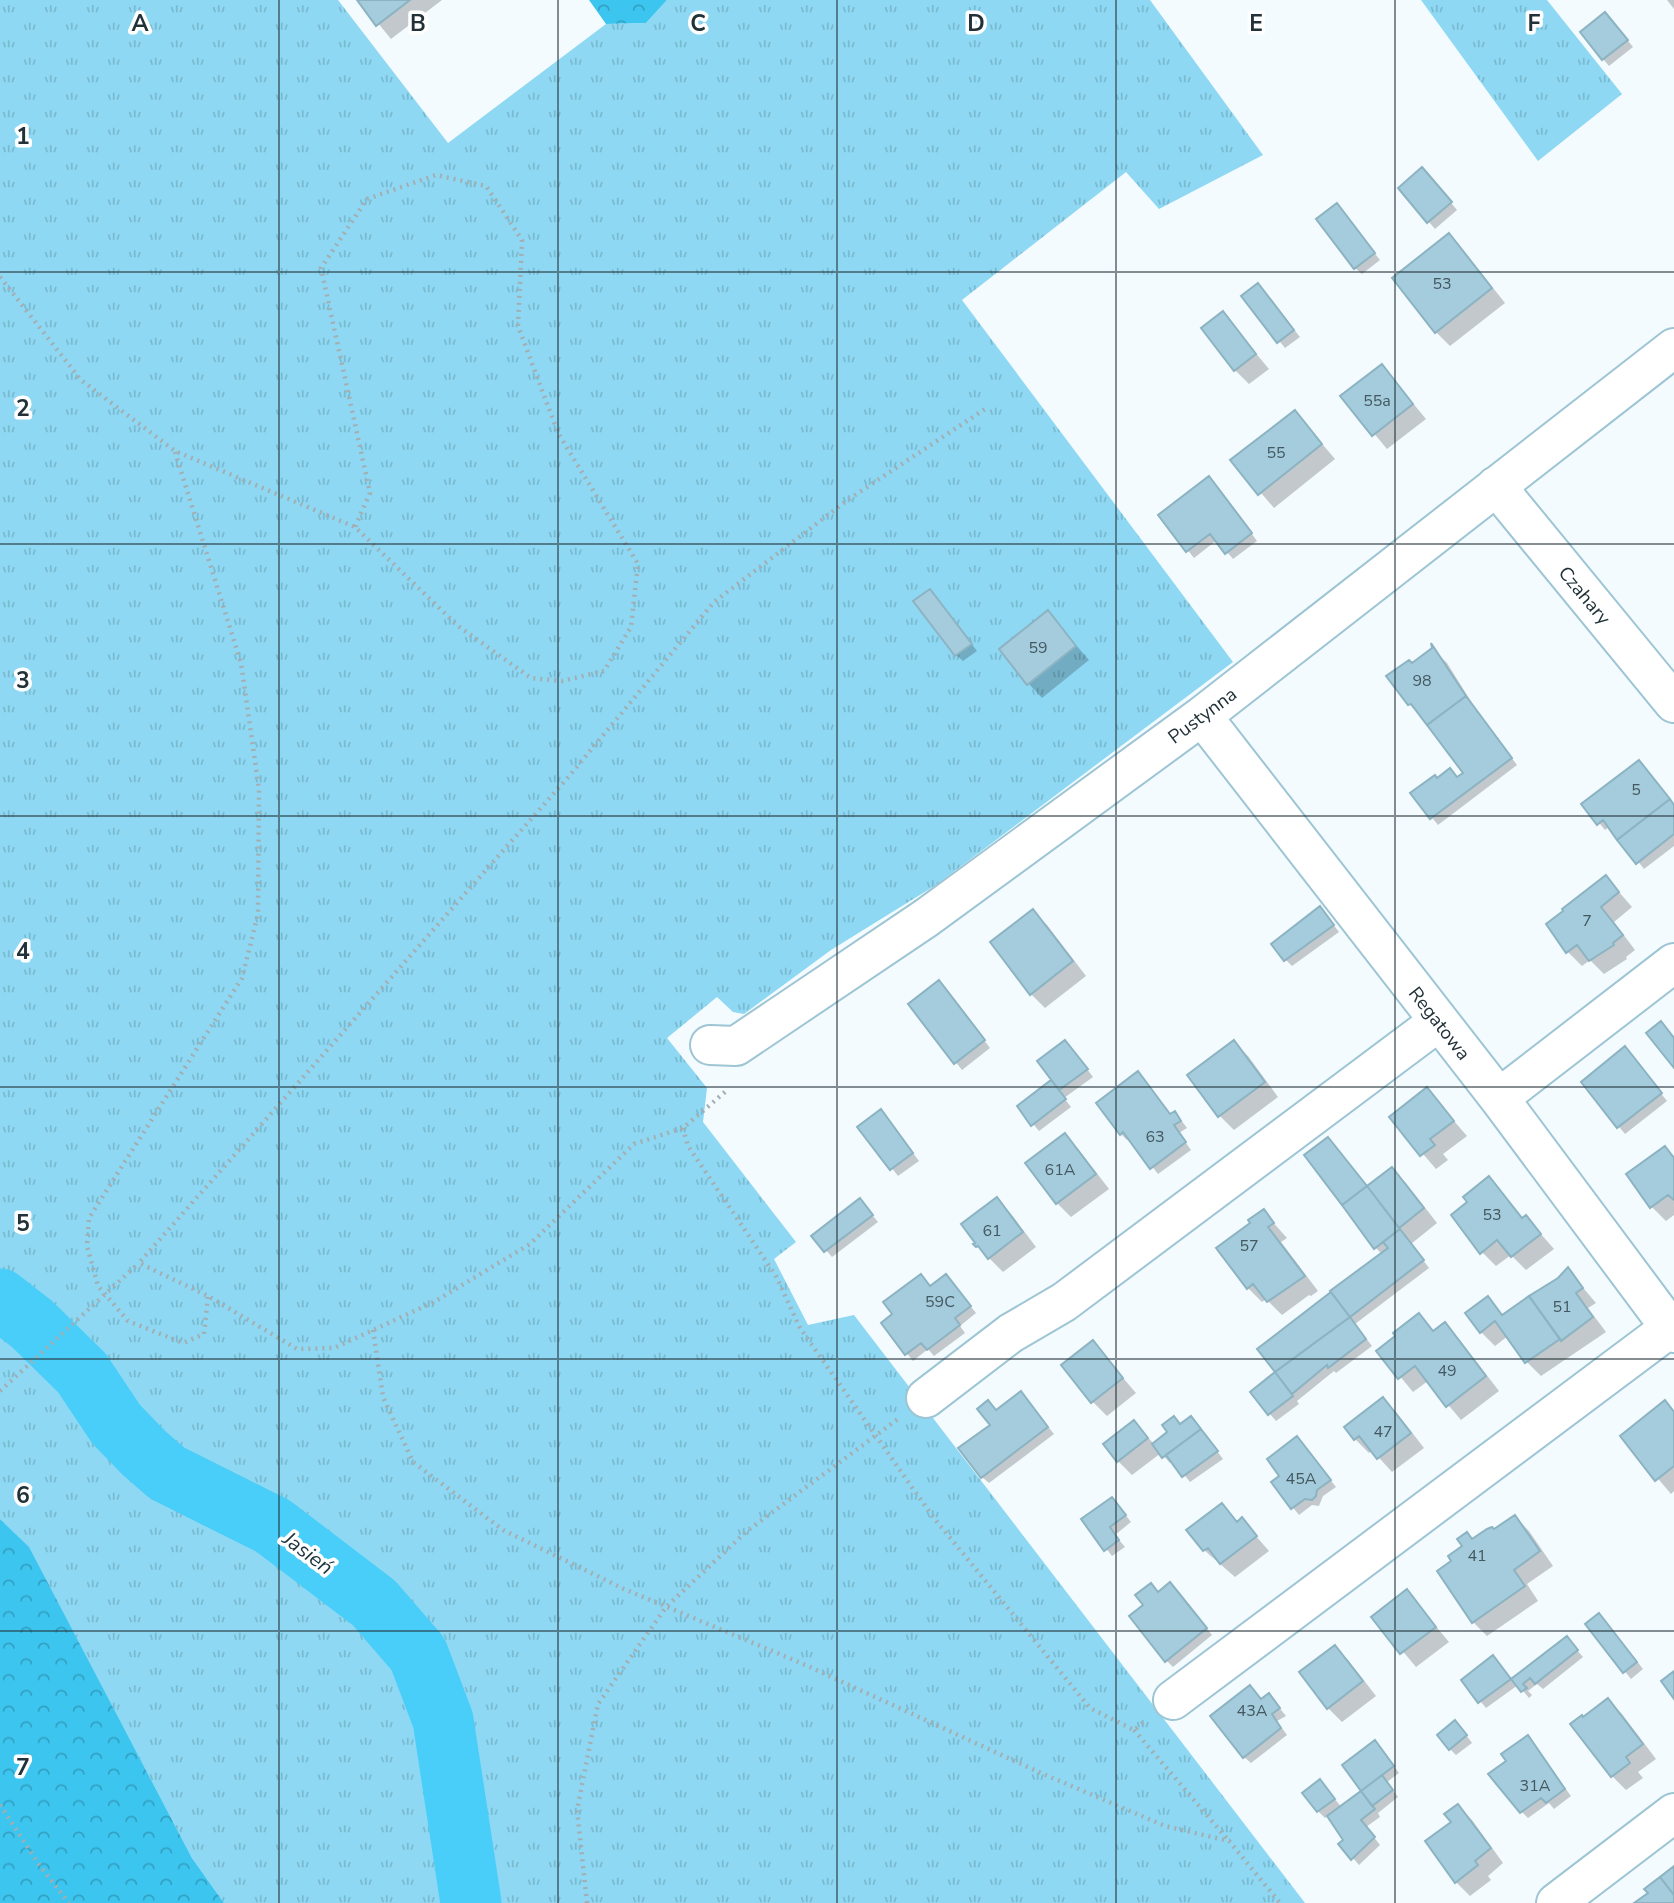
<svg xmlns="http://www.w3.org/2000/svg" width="1674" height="1903" viewBox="0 0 1674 1903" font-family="'Nunito Sans',sans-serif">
	<defs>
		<pattern id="grass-tufts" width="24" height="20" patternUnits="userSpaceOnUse" patternTransform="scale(1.75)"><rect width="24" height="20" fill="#8ed8f3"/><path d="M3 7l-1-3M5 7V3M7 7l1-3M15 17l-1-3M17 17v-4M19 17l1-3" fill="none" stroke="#7abad1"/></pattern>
		<pattern id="forest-crowns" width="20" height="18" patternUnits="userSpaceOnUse" patternTransform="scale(1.75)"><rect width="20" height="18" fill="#3cc5ef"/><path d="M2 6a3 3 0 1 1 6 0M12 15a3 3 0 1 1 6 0" fill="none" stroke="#32a1c3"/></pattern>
	</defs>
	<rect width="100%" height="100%" fill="#f3fbfe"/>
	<path fill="url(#grass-tufts)" d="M0,0H338L448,143L606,24L646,23L667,0H1150L1263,155L1159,209L1126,172L962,300L1233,662L936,885L831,950L744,1014L733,1012L717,997L667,1038L707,1088L703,1122L796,1242L774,1259L808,1325L854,1315L1305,1903H224L192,1858L29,1548L0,1519Z
		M1421,0H1547L1622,94L1538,161Z"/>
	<path fill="url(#forest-crowns)" d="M589,0H667L646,23L606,24Z
		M0,1519L29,1547L192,1858L224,1903H0Z"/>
	<path fill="#0003" d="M359,0H442L391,39Z
		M1667,0H1674V9Z
		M1612,21L1633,47L1609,66L1603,59Z
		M1429,176L1457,210L1435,229L1400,188Z
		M1337,205L1380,260L1362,274L1355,268Z
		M1449,236L1463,250L1505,303L1450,346L1436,332L1394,278Z
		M1264,292L1300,337L1285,348L1243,296Z
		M1223,314L1269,369L1249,384L1235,370Z
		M1382,366L1426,419L1387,449L1343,396Z
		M1295,412L1335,459L1274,508L1233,460Z
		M1216,485L1257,541L1233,559L1217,540L1194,558L1160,515Z
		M936,597L977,651L963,661L956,655Z
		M1048,613L1089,660L1042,698L1028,683Z
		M1433,649L1447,663L1477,711L1517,765L1438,825L1413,794L1458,779L1465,774L1423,718L1411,706L1419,700L1413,665Z
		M1584,804L1674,806V846L1644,869L1610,826L1605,830Z
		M1606,877L1632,907L1614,922L1635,950L1626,957L1627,959L1604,974L1590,960L1582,966L1568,952L1549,924Z
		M1032,911L1047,925L1086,976L1045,1008L1031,994Z
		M1326,915L1339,932L1292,966L1286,960Z
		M946,989L990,1048L962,1070L910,1004Z
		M1233,1042L1248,1056L1278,1097L1234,1130L1220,1116Z
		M1071,1048L1093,1077L1064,1098L1071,1107L1039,1131L1019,1107L1054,1081Z
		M1631,1055L1667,1101L1625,1134L1583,1083Z
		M1138,1073L1171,1116L1175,1113L1181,1120L1187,1128L1179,1133L1191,1150L1158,1174L1130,1138L1127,1140L1121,1134Z
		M1427,1090L1467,1136L1443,1154L1448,1160L1436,1169L1392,1118Z
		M887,1118L919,1161L898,1176L860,1127Z
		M1065,1136L1079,1150L1109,1189L1071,1217L1057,1203Z
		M1665,1148L1674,1157V1215L1666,1221L1652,1207L1628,1175Z
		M1392,1169L1406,1183L1437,1223L1411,1244L1429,1268L1355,1324L1372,1346L1336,1373L1334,1371L1297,1401L1299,1404L1276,1421L1252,1393L1277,1372L1382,1254L1376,1248L1367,1188Z
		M1489,1178L1524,1219L1526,1217L1554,1249L1526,1270L1511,1255L1496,1266L1482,1252Z
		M860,1200L878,1222L832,1257L814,1236Z
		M997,1200L1011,1214L1036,1247L1003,1272L976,1245Z
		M1263,1211L1287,1238L1281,1242L1318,1291L1311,1296L1309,1295L1282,1315L1266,1299L1262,1302L1248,1288Z
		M1568,1270L1596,1303L1588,1308L1606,1332L1541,1376L1527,1362L1508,1336L1495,1346L1481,1332L1488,1298L1504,1316L1559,1279Z
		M921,1276L931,1287L946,1276L976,1313L960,1326L965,1333L934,1356L928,1349L913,1361L883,1323L895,1315Z
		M1419,1316L1435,1332L1445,1324L1459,1339L1499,1391L1461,1420L1428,1381L1413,1392L1379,1351Z
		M1093,1343L1136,1393L1107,1416L1093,1402Z
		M1021,1393L1054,1434L989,1483L982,1477L997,1411Z
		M1383,1399L1397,1413L1424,1448L1392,1472L1372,1450L1369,1453L1355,1439Z
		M1665,1402L1674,1412V1491L1671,1494L1622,1436Z
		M1134,1423L1154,1444L1180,1426L1197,1425L1223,1459L1190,1482L1173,1461L1170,1463L1161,1453L1132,1475L1118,1461Z
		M1297,1438L1336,1487L1323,1496L1319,1506L1312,1505L1299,1515L1273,1483L1281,1476Z
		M1118,1505L1131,1522L1115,1535L1125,1547L1112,1556L1084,1520Z
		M1222,1505L1239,1523L1242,1520L1269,1551L1235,1577L1204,1550Z
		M1515,1517L1529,1531L1553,1566L1527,1584L1538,1601L1487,1636L1473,1622L1453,1562Z
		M1177,1591L1212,1635L1173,1667L1166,1660L1159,1593Z
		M1407,1592L1449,1642L1416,1667L1374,1617Z
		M1606,1622L1643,1669L1631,1679L1587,1624Z
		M1567,1639L1583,1657L1543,1689L1537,1684L1528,1691L1532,1695L1529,1698L1518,1685L1486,1708L1463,1680L1499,1664L1512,1680Z
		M1335,1647L1349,1661L1376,1696L1342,1722L1328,1708L1301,1673Z
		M1269,1695L1286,1716L1277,1721L1287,1735L1251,1763L1244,1757L1262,1701Z
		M1608,1700L1622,1714L1656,1759L1638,1772L1643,1778L1626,1790L1612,1776L1573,1724L1583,1719Z
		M1462,1729L1472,1743L1456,1755L1450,1749Z
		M1528,1738L1571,1796L1554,1809L1549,1803L1528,1818L1522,1812L1509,1761Z
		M1381,1749L1399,1773L1387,1782L1398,1797L1378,1813L1380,1817L1366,1827L1380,1845L1359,1865L1341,1844L1345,1840L1329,1815L1325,1818L1318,1811L1326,1788L1342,1808L1364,1791Z
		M1458,1806L1472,1820L1503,1863L1488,1876L1491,1880L1470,1896L1456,1882L1453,1823Z"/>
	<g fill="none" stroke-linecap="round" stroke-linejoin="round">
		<path stroke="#49cef9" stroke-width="61" d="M0,1299L32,1324L82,1373L116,1424L144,1453L167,1473L273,1526L374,1603L418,1654L443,1720L471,1903"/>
	</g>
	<path fill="#a5ccdc" stroke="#8cb3c2" stroke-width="2" d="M357,0H410L376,26Z
		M1605,12L1628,40L1602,60L1580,32Z
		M1422,167L1452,202L1427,223L1398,188Z
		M1337,203L1375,253L1354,269L1316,219Z
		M1449,233L1492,288L1435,333L1392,278Z
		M1258,283L1294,330L1277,343L1241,296Z
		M1223,311L1256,354L1234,371L1201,328Z
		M1382,364L1413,404L1372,436L1340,396Z
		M1295,410L1322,444L1258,495L1230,460Z
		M1209,476L1252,533L1225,554L1210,534L1186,552L1158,515Z
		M930,589L972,644L955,656L913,601Z
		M1048,610L1076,646L1027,685L999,649Z
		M1431,643L1466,696L1427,725L1411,704L1408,705L1386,676L1409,660L1412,663L1432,648Z
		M1466,696L1512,758L1430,819L1410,793L1435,775L1437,778L1450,768L1457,777L1463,773L1427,725Z
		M1639,760L1670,799L1617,840L1603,820L1597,825L1581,804Z
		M1670,799L1674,805V834L1636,864L1617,840Z
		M1606,875L1619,892L1601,907L1623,935L1613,943L1614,945L1589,961L1577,945L1566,953L1546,924L1563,911L1562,909Z
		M1320,906L1334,925L1284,961L1271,944Z
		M1033,909L1073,961L1030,995L990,942Z
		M939,980L985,1040L954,1064L908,1004Z
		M1661,1021L1674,1038V1068L1646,1033Z
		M1065,1040L1088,1069L1059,1090L1037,1061Z
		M1234,1040L1265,1082L1218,1117L1187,1075Z
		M1625,1046L1662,1093L1617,1128L1581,1082Z
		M1138,1071L1170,1114L1175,1111L1181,1121L1174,1125L1186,1142L1150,1169L1123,1132L1120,1135L1096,1103Z
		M1051,1080L1066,1099L1031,1126L1017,1106Z
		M1427,1087L1454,1121L1430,1139L1435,1145L1420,1156L1389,1117Z
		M881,1109L913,1153L890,1170L857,1127Z
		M1065,1133L1096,1174L1056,1204L1025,1163Z
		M1328,1137L1367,1186L1342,1205L1304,1155Z
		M1665,1146L1674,1158V1200L1668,1195L1650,1208L1626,1174Z
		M1392,1167L1424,1208L1399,1228L1367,1186Z
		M1489,1176L1522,1218L1526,1215L1541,1234L1511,1257L1497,1240L1480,1254L1451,1215L1467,1202L1463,1197Z
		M1367,1186L1400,1229L1374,1249L1342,1205Z
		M997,1197L1023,1232L988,1259L978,1246L976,1247L973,1244L975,1243L961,1224Z
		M860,1198L873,1215L824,1252L811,1236Z
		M1264,1209L1274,1223L1268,1227L1305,1276L1267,1302L1253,1284L1247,1289L1216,1248L1250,1223L1248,1220Z
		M1400,1229L1424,1260L1350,1317L1330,1291L1388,1248L1383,1242Z
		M1568,1267L1583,1288L1576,1293L1593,1317L1561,1341L1529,1296L1558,1278Z
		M921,1274L930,1286L946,1274L971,1306L955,1318L960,1325L927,1350L921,1343L905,1355L881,1323L892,1314L883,1302Z
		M1331,1292L1350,1317L1275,1372L1257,1349Z
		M1488,1296L1502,1315L1529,1296L1560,1339L1525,1363L1495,1321L1480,1333L1465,1313Z
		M1419,1313L1433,1331L1445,1322L1486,1376L1446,1407L1415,1366L1398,1379L1376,1351L1395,1336L1393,1333Z
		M1350,1317L1366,1339L1328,1368L1327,1365L1292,1394L1275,1372Z
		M1093,1340L1123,1378L1091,1403L1061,1365Z
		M1275,1372L1293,1396L1268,1415L1250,1392Z
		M1021,1391L1048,1427L981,1478L958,1448L990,1425L977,1409L988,1400L996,1410Z
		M1383,1397L1411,1433L1377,1459L1359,1436L1354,1440L1344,1427Z
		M1665,1400L1674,1412V1466L1655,1481L1620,1436Z
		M1174,1416L1180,1424L1191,1416L1201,1429L1162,1458L1152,1444L1167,1432L1162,1425Z
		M1134,1420L1148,1438L1117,1462L1103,1444Z
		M1201,1429L1218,1451L1182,1477L1166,1455Z
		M1297,1436L1331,1480L1317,1490L1316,1496L1312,1500L1305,1499L1291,1509L1271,1482L1279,1476L1267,1459Z
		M1112,1497L1126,1515L1110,1527L1119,1540L1104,1551L1081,1519Z
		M1222,1503L1237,1522L1242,1517L1257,1536L1220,1564L1208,1548L1203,1551L1186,1530Z
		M1515,1515L1540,1551L1514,1570L1525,1586L1472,1623L1437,1571L1451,1561L1448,1556L1462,1546L1457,1539L1467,1532L1472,1539L1487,1529L1492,1527L1494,1529Z
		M1170,1582L1207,1628L1165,1662L1129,1616L1143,1605L1135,1595L1151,1583L1158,1592Z
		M1407,1589L1436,1627L1400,1654L1371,1617Z
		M1599,1613L1637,1662L1623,1673L1585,1624Z
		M1567,1636L1578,1650L1535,1684L1530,1678L1523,1684L1527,1688L1521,1692L1511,1679Z
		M1335,1645L1363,1681L1327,1709L1299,1672Z
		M1493,1655L1511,1679L1478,1703L1461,1680Z
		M1674,1671V1699L1661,1681Z
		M1250,1685L1261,1699L1269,1693L1280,1708L1272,1714L1281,1728L1243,1758L1210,1716Z
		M1608,1698L1643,1744L1626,1757L1630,1763L1611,1777L1570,1724L1582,1715L1583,1717Z
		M1455,1720L1467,1735L1449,1750L1437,1735Z
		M1528,1735L1565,1789L1546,1803L1541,1798L1520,1813L1488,1774L1506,1761L1501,1754Z
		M1375,1740L1394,1766L1361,1791L1342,1765Z
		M1382,1775L1393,1790L1372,1806L1361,1791Z
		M1320,1779L1335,1799L1317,1812L1302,1793Z
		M1361,1791L1375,1809L1361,1820L1375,1837L1351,1860L1338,1844L1343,1840L1327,1816Z
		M1458,1804L1491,1848L1475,1861L1478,1865L1455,1883L1425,1841L1451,1822L1444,1814Z
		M1674,1866V1895L1660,1877Z
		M1660,1877L1674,1895V1903H1634L1648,1893L1644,1889Z"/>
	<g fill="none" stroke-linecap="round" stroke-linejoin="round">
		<g stroke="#9ec5d4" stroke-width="42">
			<path id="minor" d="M1496,486L1674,703
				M1202,716L1499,1098L1674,1333
				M710,1045L736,1046L926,918L1202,716L1674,348
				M1499,1098L1674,963
				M926,1398L1011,1333L1064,1302L1438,1022
				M1173,1700L1670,1328
				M1556,1903L1674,1813"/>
		</g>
		<path stroke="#a3aeb2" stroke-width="4.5" stroke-dasharray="2 5" stroke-linecap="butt" d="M0,277L81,380L175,451L355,527L458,626L531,678L562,681L604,671L631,627L638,564L558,433L518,326L522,240L486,186L436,175L367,199L321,268L370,493L355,527
			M175,452L241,663L259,789L258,914L242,978L89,1218L87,1246L98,1286L128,1321L183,1343L204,1334L208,1296
			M725,1092L683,1128L634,1144L530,1244L434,1302L334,1348L297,1349L208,1296L139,1263L570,775L714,602L849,499L988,407
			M683,1128L688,1146L776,1276L800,1328L933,1517L1090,1708L1134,1730L1144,1722
			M373,1330L383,1397L413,1462L503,1530L624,1589L801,1663L1041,1773L1165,1826L1229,1841L1280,1903
			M1134,1730L1229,1841
			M0,1805L40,1866L69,1903
			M587,1903L577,1810L598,1704L666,1607L747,1531L898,1419"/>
		<use href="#minor" stroke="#fff" stroke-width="38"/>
		<path stroke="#a3aeb2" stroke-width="4.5" stroke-dasharray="2 5" stroke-linecap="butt" d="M0,1391L139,1263"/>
	</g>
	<path fill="none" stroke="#223238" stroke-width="2" stroke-opacity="0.55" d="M279,0V1903M558,0V1903M837,0V1903M1116,0V1903M1395,0V1903M0,272H1674M0,544H1674M0,816H1674M0,1087H1674M0,1359H1674M0,1631H1674"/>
	<g text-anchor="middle" stroke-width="7" stroke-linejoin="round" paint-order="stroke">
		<g font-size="16" fill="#435861">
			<text x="1442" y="289">53</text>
			<text x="1377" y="406">55a</text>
			<text x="1276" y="458">55</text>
			<text x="1038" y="653">59</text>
			<text x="1422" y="686">98</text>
			<text x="1636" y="795">5</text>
			<text x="1587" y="926">7</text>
			<text x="1155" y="1142">63</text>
			<text x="1060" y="1175">61A</text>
			<text x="1492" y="1220">53</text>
			<text x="992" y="1236">61</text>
			<text x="1249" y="1251">57</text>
			<text x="940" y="1307">59C</text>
			<text x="1562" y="1312">51</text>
			<text x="1447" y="1376">49</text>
			<text x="1383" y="1437">47</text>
			<text x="1301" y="1484">45A</text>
			<text x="1477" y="1561">41</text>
			<text x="1252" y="1716">43A</text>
			<text x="1535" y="1791">31A</text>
		</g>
		<g font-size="19" fill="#223238" stroke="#fff">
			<text transform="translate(1585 595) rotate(50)" y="7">Czahary</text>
			<text transform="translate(1202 715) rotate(-37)" y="7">Pustynna</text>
			<text transform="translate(1440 1023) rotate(52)" y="7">Regatowa</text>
		</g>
		<g font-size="21" font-style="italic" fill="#1d333c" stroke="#fff">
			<text transform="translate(308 1553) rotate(37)" y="7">Jasień</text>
		</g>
	</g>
	<g font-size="23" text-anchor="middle" font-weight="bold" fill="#223238" stroke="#fff" stroke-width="7" stroke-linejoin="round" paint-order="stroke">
		<text x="140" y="31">A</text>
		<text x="418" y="31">B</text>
		<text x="698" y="31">C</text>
		<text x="976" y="31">D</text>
		<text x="1256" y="31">E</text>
		<text x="1534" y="31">F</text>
		<text x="23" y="144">1</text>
		<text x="23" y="416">2</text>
		<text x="23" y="688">3</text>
		<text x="23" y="959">4</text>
		<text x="23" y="1231">5</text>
		<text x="23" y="1503">6</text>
		<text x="23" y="1775">7</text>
	</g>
</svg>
